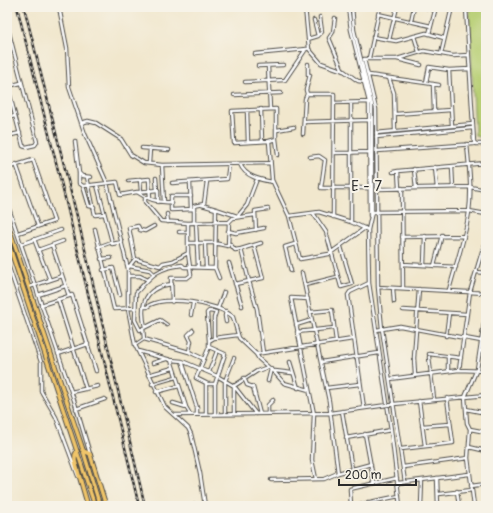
<svg xmlns="http://www.w3.org/2000/svg" width="493" height="513" viewBox="0 0 493 513" font-family="Pangolin,sans-serif">
	<rect width="100%" height="100%" fill="#f7f3e8"/>
	<filter id="ink" filterUnits="userSpaceOnUse"><feTurbulence type="fractalNoise" baseFrequency=".025" numOctaves="2"/><feDisplacementMap in="SourceGraphic" scale="8" xChannelSelector="R" yChannelSelector="G"/><feConvolveMatrix kernelMatrix="1 2 1 2 8 2 1 2 1" color-interpolation-filters="sRGB"/></filter>
	<filter id="wash" filterUnits="userSpaceOnUse"><feTurbulence type="fractalNoise" baseFrequency=".012" numOctaves="4" result="noise"/><feDisplacementMap in="SourceGraphic" scale="16" xChannelSelector="R" yChannelSelector="G"/><feGaussianBlur stdDeviation="0.9" result="paint"/><feColorMatrix in="noise" values="0 0 0 0 0 0 0 0 0 0 0 0 0 0 0 0 0 1.4 0 .05"/><feComposite in="paint" operator="in"/></filter>
	<g filter="url(#wash)">
		<rect width="100%" height="100%" fill="#f1e7cd"/>
		<path fill="#b8cf74" stroke="#727d50" d="M469,7H486V139L475,136Z"/>
	</g>
	<g filter="url(#ink)">
		<g fill="none" stroke-linecap="round" stroke-linejoin="round">
			<g stroke="#494743" stroke-width="4.5">
				<path id="minor" d="M59,7L67,48L69,87L85,134L107,183L128,269V309L135,345L165,407L188,428L191,434L200,473L205,506
					M305,7L309,49L321,63L344,71L358,81L365,82
					M348,7L351,30L369,102L370,216
					M352,7L354,30L372,105V212L368,230L369,283L391,430L400,506
					M423,7L435,10
					M466,7L474,142L476,144H486
					M378,14L431,26
					M335,18L333,32L329,38L343,71
					M314,20L318,36
					M411,21L414,7
					M7,25L37,142L35,145L26,147L23,146L7,84
					M429,34L436,7
					M414,36L419,52
					M373,37L396,41L426,33L444,38
					M308,39L318,36L322,32L320,17
					M389,40L397,7
					M255,54L307,49
					M441,54L452,7
					M369,58L380,7
					M364,59L376,109L378,287L382,329L405,482
					M364,59H397L421,65
					M397,59L424,51L453,56L468,55
					M258,66L283,65
					M268,66L270,109
					M449,70L452,126
					M369,75L426,83L429,67L449,70L470,69
					M389,78L394,93L395,131
					M245,82L285,80L306,49
					M426,83L439,85
					M433,84L434,111
					M8,86L21,83
					M307,94L306,90L310,75H308V64
					M234,95L281,93
					M334,103L369,102
					M351,103V222
					M261,109L262,141
					M247,110L248,142
					M395,114L451,110
					M7,118L15,116
					M304,122L370,120
					M81,123L88,121L96,123L121,139L131,155L144,163L162,165L270,163
					M277,130L294,127
					M376,133L473,124
					M303,134L305,99L307,94H334L333,217
					M7,136L20,133
					M376,137L473,128
					M276,139L278,155
					M75,141L79,173V183L83,186L117,182L120,195L137,192L158,190V202
					M269,141L234,143L232,111L276,109V139L269,141L272,180L289,216L300,259L329,254L365,228
					M142,148L169,150
					M377,151L474,144
					M334,153L370,152
					M310,157L319,156L325,160L321,188H369
					M149,163L150,149
					M16,164L38,226
					M240,164C245,177 261,180 273,182
					M485,164L486,176
					M162,165L164,202
					M435,167L437,188
					M452,167L453,187
					M7,168L33,160L54,221L18,233
					M414,169L416,188
					M393,172L398,171
					M79,173L82,176L91,177
					M87,177L95,215L104,214
					M156,178L157,190
					M140,179L141,191
					M128,181L149,179L150,199
					M190,182L191,209
					M172,183L227,179L229,164
					M97,185L112,242
					M83,186L89,206L94,207
					M399,188L398,171L486,163
					M402,188L403,288
					M377,189L470,187L486,190
					M137,192C147,199 157,203 171,202
					M191,196H171V210L194,209
					M145,198V202L161,221L188,223L229,222L233,218L255,215
					M7,203L74,400L90,454
					M202,205L216,209
					M371,212L469,211L486,214
					M313,213L326,232L341,287L352,284L341,247
					M167,214L168,222
					M289,216L319,212L351,222L368,230
					M237,217L247,205L257,179
					M194,223V206L204,204L207,181
					M196,223L198,267
					M95,229L114,309L135,308
					M256,230L255,211L268,209
					M228,231L236,233L264,228
					M179,232H188
					M402,237L464,236
					M34,239L50,280
					M188,243H214L228,246L229,222
					M205,243L206,267
					M22,244L61,230
					M230,244L235,250L241,249L249,281L235,284
					M52,245L69,296
					M254,245L263,278L249,281L257,309L263,353
					M98,247L112,242V244L122,242
					M241,249L261,243
					M38,250L63,241
					M101,259L111,258
					M135,259L160,266
					M7,262L41,362V391L56,417L78,476
					M229,263L242,306
					M403,264L456,267
					M424,265L425,236
					M129,266L150,270L154,274
					M160,266L163,263L173,261L188,253
					M434,266L442,235
					M128,268L135,259L129,228L138,226L140,230L145,231L154,226
					M103,270L113,268L120,295
					M291,271L285,247L295,244
					M477,272L486,273
					M302,273L329,401L338,473
					M128,276H140L148,280
					M219,278L215,268L216,209L237,216
					M305,285L337,277
					M29,287L62,276
					M378,287L486,293
					M393,288L394,302
					M449,290C456,264 465,239 469,212C472,190 469,167 467,144
					M38,295L65,286
					M58,299L86,389
					M308,299L291,298L314,414L312,460L316,479
					M172,302L171,278H187L191,275L188,253V223
					M41,305L72,295L96,371
					M143,307H147C163,294 219,303 233,317L239,338L256,354L353,339
					M218,308L224,292
					M403,310L467,314
					M310,312L332,310L336,341
					M191,315L193,303
					M226,322L225,316L226,311
					M167,325L160,320L140,330L135,320L136,293C152,275 157,268 182,265L184,267L215,268
					M296,325L312,320
					M145,327C139,303 146,287 172,284
					M143,328L144,339
					M376,330L400,326L481,341
					M297,332L334,328
					M446,336L449,313
					M209,341L207,313L209,311L216,312L214,318V338
					M135,345L144,339L189,352L204,359
					M209,347L225,354L215,384V415
					M138,351L171,360L182,361L217,376L234,386L256,414
					M480,351L486,352
					M189,352L191,341L188,335L193,330
					M58,354L88,344
					M256,354L259,359L275,373L284,383L309,390
					M429,354L461,358
					M448,356V369
					M429,357L434,399
					M171,360L186,407
					M182,361L197,408V414
					M290,362L298,388
					M321,362L379,353
					M153,363L166,359
					M459,370L470,292L486,238
					M275,371L292,373
					M209,372L217,351
					M148,375L173,368
					M415,375L414,358L419,289
					M244,378L247,385L253,387L260,414
					M390,379L459,370L486,371
					M268,381L271,369
					M206,383V414
					M152,384L176,377
					M215,384H208L196,378L209,347V341L214,338L238,335
					M326,388L360,384
					M71,392L98,386
					M156,392L179,386
					M419,401L425,446
					M173,403L186,407L190,414
					M364,408L348,295L350,292L369,283
					M76,409L105,399
					M466,409L486,413
					M342,411L352,469
					M225,414V381L234,358
					M234,414V386L257,371L268,367
					M268,414V405L273,400
					M174,415L330,413L394,404L486,395
					M422,426L450,424
					M470,429L486,432
					M365,434L374,483
					M346,438L391,430
					M469,447L486,451
					M401,449L453,443L447,398
					M403,467L468,458
					M437,478L438,506
					M271,480L324,479L338,473L371,464
					M398,483L469,474
					M484,484L486,491
					M471,486L486,484
					M457,491L459,506
					M439,494L472,490
					M368,502L369,506
					M186,506L195,505L196,506
					M351,506L350,489L397,478
					M351,506L399,496
					M421,506L422,480
					M474,506L468,458L470,429L467,423L465,397L477,369L486,310"/>
			</g>
			<g stroke="#494743" stroke-width="5.5">
				<path id="major" d="M7,222L83,450L100,506
					M7,239L95,506
					M82,450L90,454L106,506
					M77,451L75,455V461L88,506"/>
			</g>
			<use href="#minor" stroke="#fff" stroke-width="2.5"/>
			<use href="#major" stroke="#efc469" stroke-width="3.5"/>
			<g stroke="#2b2b2b" stroke-width="2.5">
				<path id="rail" d="M17,7L66,202L139,506
					M24,7L79,224L145,506"/>
			</g>
			<use href="#rail" stroke="#f7f3e8" stroke-width="1" stroke-dasharray="3" stroke-linecap="butt"/>
		</g>
	</g>
	<g text-anchor="middle" stroke-width="4" stroke-linejoin="round" paint-order="stroke">
		<g font-size="14" letter-spacing="1" fill="#2b2b2b" stroke="#f7f3e8">
			<text x="367" y="191">E - 7</text>
		</g>
	</g>
	<rect width="493" height="513" fill="none" stroke="#f7f3e8" stroke-width="24"/>
	<path d="M339 479v6h77v-6" fill="none" stroke="#2b2b2b" stroke-width="2"/>
	<text x="345" y="479" font-size="12" fill="#2b2b2b" stroke="#f7f3e8" stroke-width="3" paint-order="stroke">200 m</text>
</svg>
